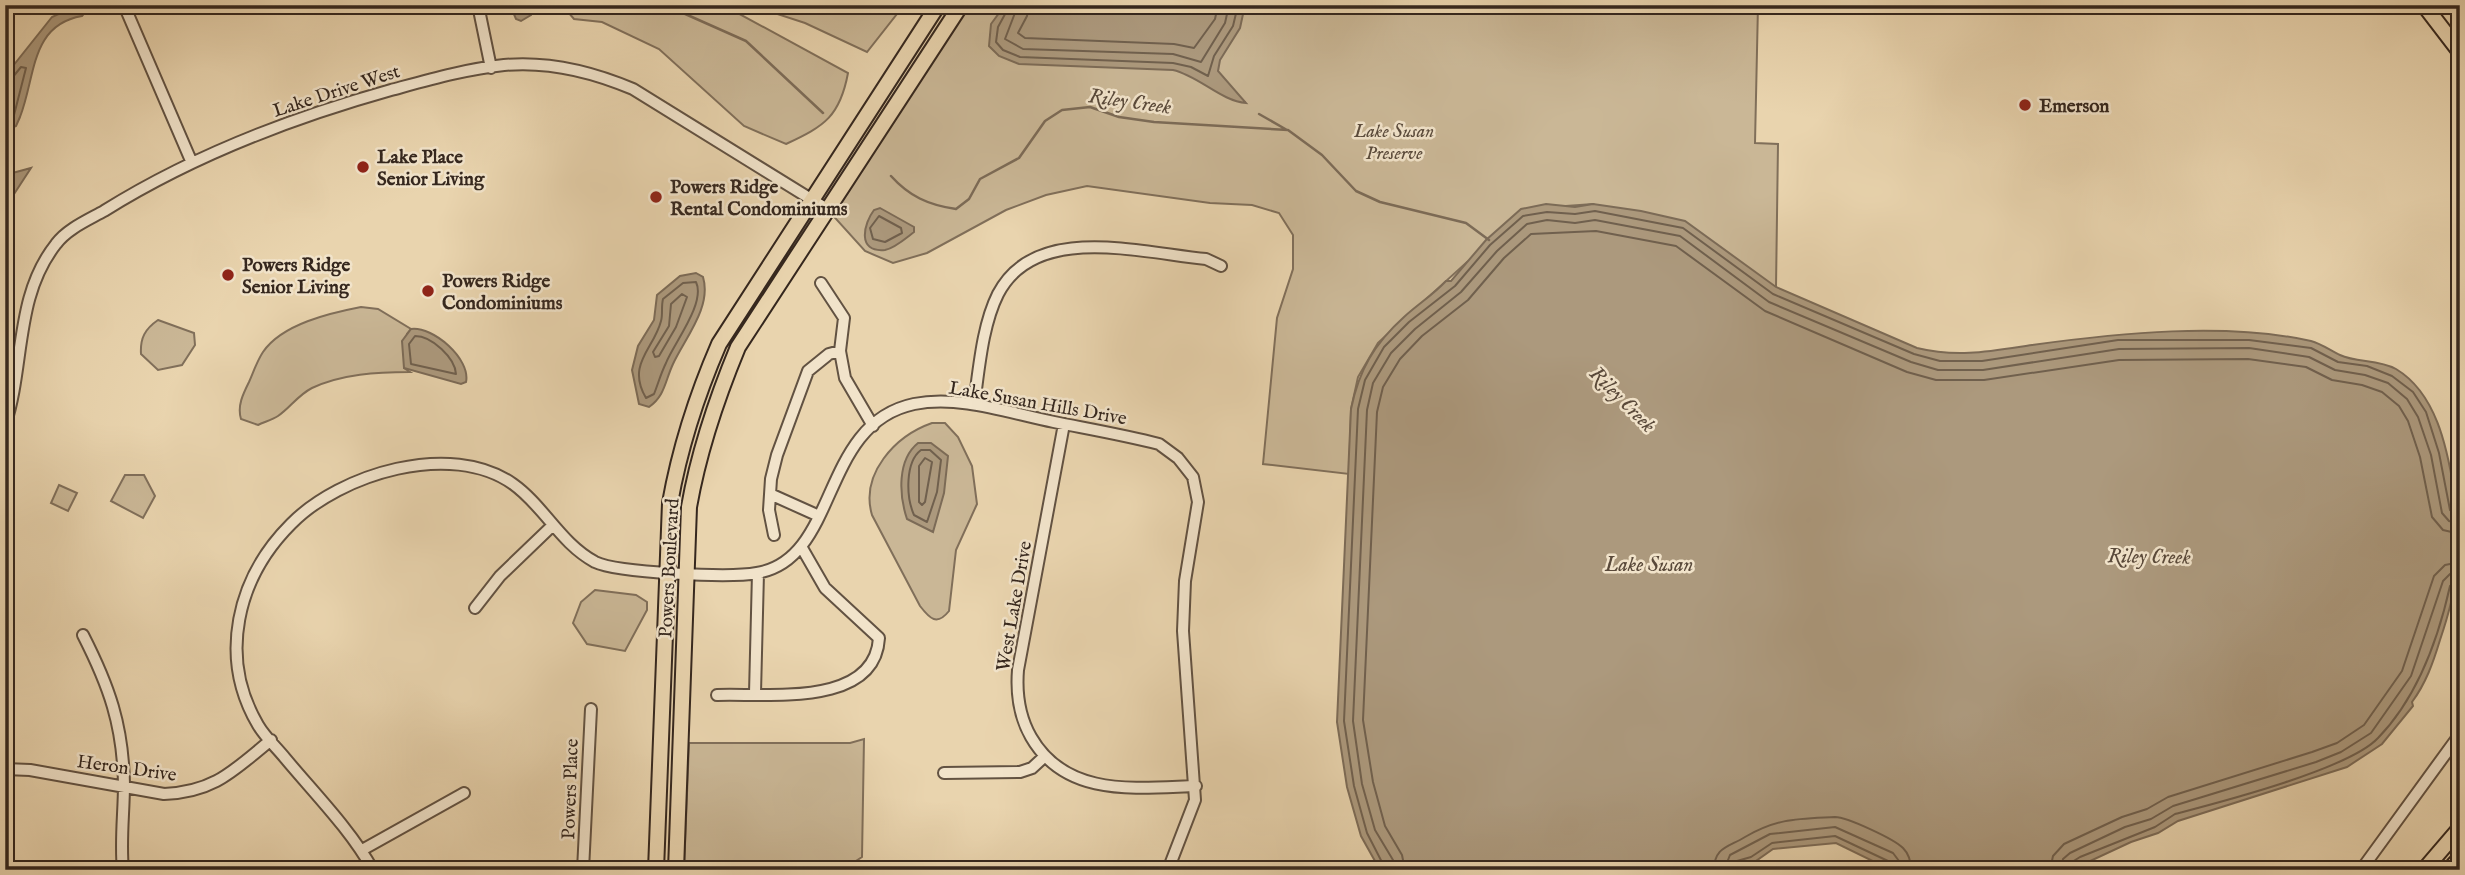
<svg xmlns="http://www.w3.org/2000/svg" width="2465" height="875" viewBox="0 0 2465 875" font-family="'IM FELL English',serif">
	<rect width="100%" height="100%" fill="#e9d4ae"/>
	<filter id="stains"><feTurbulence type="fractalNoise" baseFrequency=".00286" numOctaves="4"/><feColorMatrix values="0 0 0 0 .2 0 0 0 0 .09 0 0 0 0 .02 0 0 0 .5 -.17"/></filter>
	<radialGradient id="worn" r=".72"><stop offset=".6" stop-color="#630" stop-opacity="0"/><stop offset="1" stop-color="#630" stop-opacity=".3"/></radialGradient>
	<path fill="#cab796" stroke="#806f5a" stroke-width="2" d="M562,5H723L848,73C840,116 825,126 786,144L744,126L659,49L602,22L574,19Z
		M750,5H904L867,52L805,23Z
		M961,5H1758L1755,143L1778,144L1776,287L1593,204L1566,206L1467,262L1378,343L1358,377L1351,409L1349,474L1263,464L1277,318L1293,269V235L1279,213L1252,205L1210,203L1087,186L1046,195L1006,210L927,253L893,263L865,251L827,209Z
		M361,307L378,309L411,329L407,334L404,368L410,372C377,372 342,374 312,388C298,395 290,408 278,416C272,420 264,422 258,425L241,419C237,406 243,394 249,382C253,373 257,361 263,352C282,324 330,313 361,307Z
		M158,320L194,333L195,345L182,365L158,370L141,354C140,338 145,329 158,320Z
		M932,423H945L958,437L972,466L977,504L956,550L949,611C937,626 930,619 920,606L872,515C860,474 895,436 932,423Z
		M125,475H144L155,496L143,518L111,501Z
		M59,485L77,493L68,511L51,503Z
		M595,590L636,595L647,602V610L625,651L587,644L573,623L581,602Z
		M864,739L862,857L842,870H684L689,743H850Z"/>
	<path fill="#ac997d" stroke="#7c6b57" stroke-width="2" d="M78,5H91L82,16C30,25 36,76 20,117L16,126L5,131V76L52,17Z
		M510,5H530L531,15L521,21L516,19Z
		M1005,5H1245L1240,28L1220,60L1218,71L1246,103C1221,101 1199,76 1173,70L1019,64L999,56L989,46L991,24Z
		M31,168L5,208V175Z
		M1546,204L1575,207L1593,204L1641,211L1685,221L1776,287L1917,348C1958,358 1992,351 2032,345C2118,333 2226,322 2311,341C2322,344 2331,351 2340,355C2357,363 2378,359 2396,369C2436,393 2447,447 2454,490C2463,548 2459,584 2440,640C2433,663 2426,683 2412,702L2413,706L2382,744L2347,767L2178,821L2158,833L2131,842L2071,870H1891L1836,843L1773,849L1753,863L1733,870H1380L1361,836L1347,787L1337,722L1351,409C1359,370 1374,344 1404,317C1418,304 1433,295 1446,281H1451L1486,240L1521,209Z
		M880,208L914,227V232C906,238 895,248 885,250C856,253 864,223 874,210Z
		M696,273L703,277C712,307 685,338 673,364C665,381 665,396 649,407L639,404L632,370L638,346L654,320L657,295L680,276Z
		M411,329C433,326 471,359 466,382L461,384L404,368L402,341Z
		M918,443H931L948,456L944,493L933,532L907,519C899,495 897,460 918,443Z"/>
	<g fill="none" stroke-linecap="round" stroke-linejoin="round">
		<path stroke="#70604e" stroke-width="2" d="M1010,5L998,27L996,42L1003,50L1020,57L1173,63L1191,67L1208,76L1214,56L1233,26L1238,5
			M1018,5L1005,39L1023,49L1173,54L1201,62L1225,23L1229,5
			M1029,5L1027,16L1018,33L1025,38L1174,44L1194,48L1215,19L1218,5
			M5,79L12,78L21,67L26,68L14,115L5,124
			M879,216L901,228L902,233L885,242L873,239L870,228Z
			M696,282C706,303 674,343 666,363C661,373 658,384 654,394L646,398C626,364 654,349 661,321C663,314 661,307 663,299L683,283Z
			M682,294L687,297L676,327L659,356L655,357L653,352L669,326L671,304Z
			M415,336C432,336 455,358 456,374L411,364L409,344Z
			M921,450H930L941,460L937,492L927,522L914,515C906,497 905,462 921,450Z
			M925,458L932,462L925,502L922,505L919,502V466Z
			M1386,870L1367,833L1354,786L1344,721L1358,409L1365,380L1384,347L1409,322L1455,286L1490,245L1523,216L1547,212L1575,214L1595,211L1683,228L1773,294L1914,354L1940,361H1982L2118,340H2249L2311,348L2338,362L2367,366L2392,376L2413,392L2426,412L2439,453L2450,510L2460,515
			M1394,870L1393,860L1375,830L1362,784L1353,721L1367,410L1373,383L1391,353L1415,329L1461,292L1497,251L1527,224L1547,220L1575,223L1595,220L1680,236L1769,302L1911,362L1938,370H1983L2119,349L2249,348L2309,357L2335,370L2365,375L2388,383L2407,399L2418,417L2431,455L2442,513L2449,521L2460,524
			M1405,870L1402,855L1385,826L1373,782L1363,720L1377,412L1383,387L1400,359L1422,336L1468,300L1504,258L1531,234L1596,231L1676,246L1765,311L1907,372L1936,380H1984L2119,360L2248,359L2306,367L2332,380L2362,385L2382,392L2399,406L2408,421L2420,457L2432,517L2443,530L2460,534
			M1714,870C1714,847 1729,847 1745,837C1778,818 1797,819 1835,817C1847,817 1894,839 1903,848C1909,854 1911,862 1911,870
			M1724,870L1730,855L1770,834L1835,827L1893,853L1899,861L1901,870
			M1733,870L1737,861L1751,857L1772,843L1835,836L1888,861L1892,870
			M2050,870L2053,856L2064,844L2122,817L2147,809L2168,797L2312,752L2337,743L2364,725L2402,671L2434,576L2445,565L2460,562
			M2061,870L2063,859L2070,853L2125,827L2151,819L2173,806L2316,762L2341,752L2371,733L2411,676L2443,581L2450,574L2460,572
			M2070,870L2072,862L2080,857L2155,827L2175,814C2221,802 2349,769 2378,738C2416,699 2438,640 2450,586L2460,581"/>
		<path stroke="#7c6b57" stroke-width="2.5" d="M665,5L746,41L823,113
			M1259,114L1287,130
			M891,176C909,196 928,205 956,209L969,199L980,179L1019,158L1045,121L1062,110L1090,107L1119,117L1154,122L1288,130L1322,155L1356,191L1380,202L1466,223L1489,240"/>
		<g stroke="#625242" stroke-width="14">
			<path id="minor" d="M124,5L192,163
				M478,5L491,68
				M821,283L844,318L840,351L845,378L873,426
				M974,404C979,370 982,326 998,294C1035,222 1141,253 1206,259L1221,266
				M1064,424L1018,670C1016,695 1019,716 1031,737C1066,798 1136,788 1196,786
				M5,425C25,366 14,297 56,244C67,229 88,220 104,211C192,156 291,118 391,90C428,80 466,69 504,65C548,61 593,72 633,89L827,209
				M770,494L819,516
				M774,535L769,510L771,479L777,455L808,371L829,354L840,351
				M475,608L500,576L552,526
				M83,635C109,686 123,725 124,784C124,813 120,841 123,870
				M755,693L758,573
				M717,695C766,693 875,708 879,638L825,588L802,548
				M5,769L30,770L164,794C215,792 234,770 271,740
				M944,773L1020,772L1032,768L1044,757
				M362,850L464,793
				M373,870C350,829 315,794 285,758C276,747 265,737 258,725C218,657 237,578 291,524C340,474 451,440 513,484C544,506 560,543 595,562C618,573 730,578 757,573C840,559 819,424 914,404C960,395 1009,413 1054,422C1089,429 1124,435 1159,444L1178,458L1193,477L1198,502L1185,581L1183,631L1195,800L1168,870
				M583,870L591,709
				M2361,870L2460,734"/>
		</g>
		<g stroke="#35271e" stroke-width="18">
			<path id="major" d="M2424,5L2460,52
				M2455,5L2460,12
				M656,870L670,503C680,447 696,397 719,344L938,5
				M676,870L689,507C699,450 716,400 738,347L961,5
				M2424,870L2460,828
				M2449,870L2460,858"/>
		</g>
		<use href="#minor" stroke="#f1e3ca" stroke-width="10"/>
		<use href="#major" stroke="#e9d4ae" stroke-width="14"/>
	</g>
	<g fill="#8f2418" stroke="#f1e3ca" stroke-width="2.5">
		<circle cx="2025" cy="105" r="7"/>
		<circle cx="363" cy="167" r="7"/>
		<circle cx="656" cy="197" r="7"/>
		<circle cx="228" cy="275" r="7"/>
		<circle cx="428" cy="291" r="7"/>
	</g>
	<g text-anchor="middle" stroke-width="5" stroke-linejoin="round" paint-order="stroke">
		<g font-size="19" fill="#35271e" stroke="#f1e3ca">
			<text transform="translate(336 90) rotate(-18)" y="7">Lake Drive West</text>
			<text transform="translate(1038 402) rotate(10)" y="7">Lake Susan Hills Drive</text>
			<text transform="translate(668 568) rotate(-87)" y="7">Powers Boulevard</text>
			<text transform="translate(1013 606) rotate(-80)" y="7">West Lake Drive</text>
			<text transform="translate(127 767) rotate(8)" y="7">Heron Drive</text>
			<text transform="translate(569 789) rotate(-88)" y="7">Powers Place</text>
		</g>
		<g font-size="19" font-weight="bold" fill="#35271e" stroke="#f1e3ca" text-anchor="start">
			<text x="2039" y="112">Emerson</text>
			<text x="377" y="163">Lake Place<tspan x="377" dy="22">Senior Living</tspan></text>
			<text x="670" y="193">Powers Ridge<tspan x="670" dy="22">Rental Condominiums</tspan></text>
			<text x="242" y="271">Powers Ridge<tspan x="242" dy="22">Senior Living</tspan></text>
			<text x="442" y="287">Powers Ridge<tspan x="442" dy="22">Condominiums</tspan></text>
		</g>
		<g font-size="19" font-style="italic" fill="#5a4b3c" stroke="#f1e3ca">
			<text x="1394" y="137">Lake Susan<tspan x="1394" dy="22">Preserve</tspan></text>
		</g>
		<g font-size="21" font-style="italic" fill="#59493a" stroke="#f1e3ca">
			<text transform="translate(1130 101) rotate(8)" y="7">Riley Creek</text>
			<text transform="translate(1623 399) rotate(45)" y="7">Riley Creek</text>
			<text transform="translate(2149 556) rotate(1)" y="7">Riley Creek</text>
			<text x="1649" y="571">Lake Susan</text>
		</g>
	</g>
	<rect width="2465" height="875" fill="none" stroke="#e9d4ae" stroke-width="28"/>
	<rect x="7" y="7" width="2451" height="861" fill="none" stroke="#35271e" stroke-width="3.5"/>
	<rect x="14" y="14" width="2437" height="847" fill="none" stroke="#35271e" stroke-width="2"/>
	<rect width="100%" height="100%" filter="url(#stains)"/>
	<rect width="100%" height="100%" fill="url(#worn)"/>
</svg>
